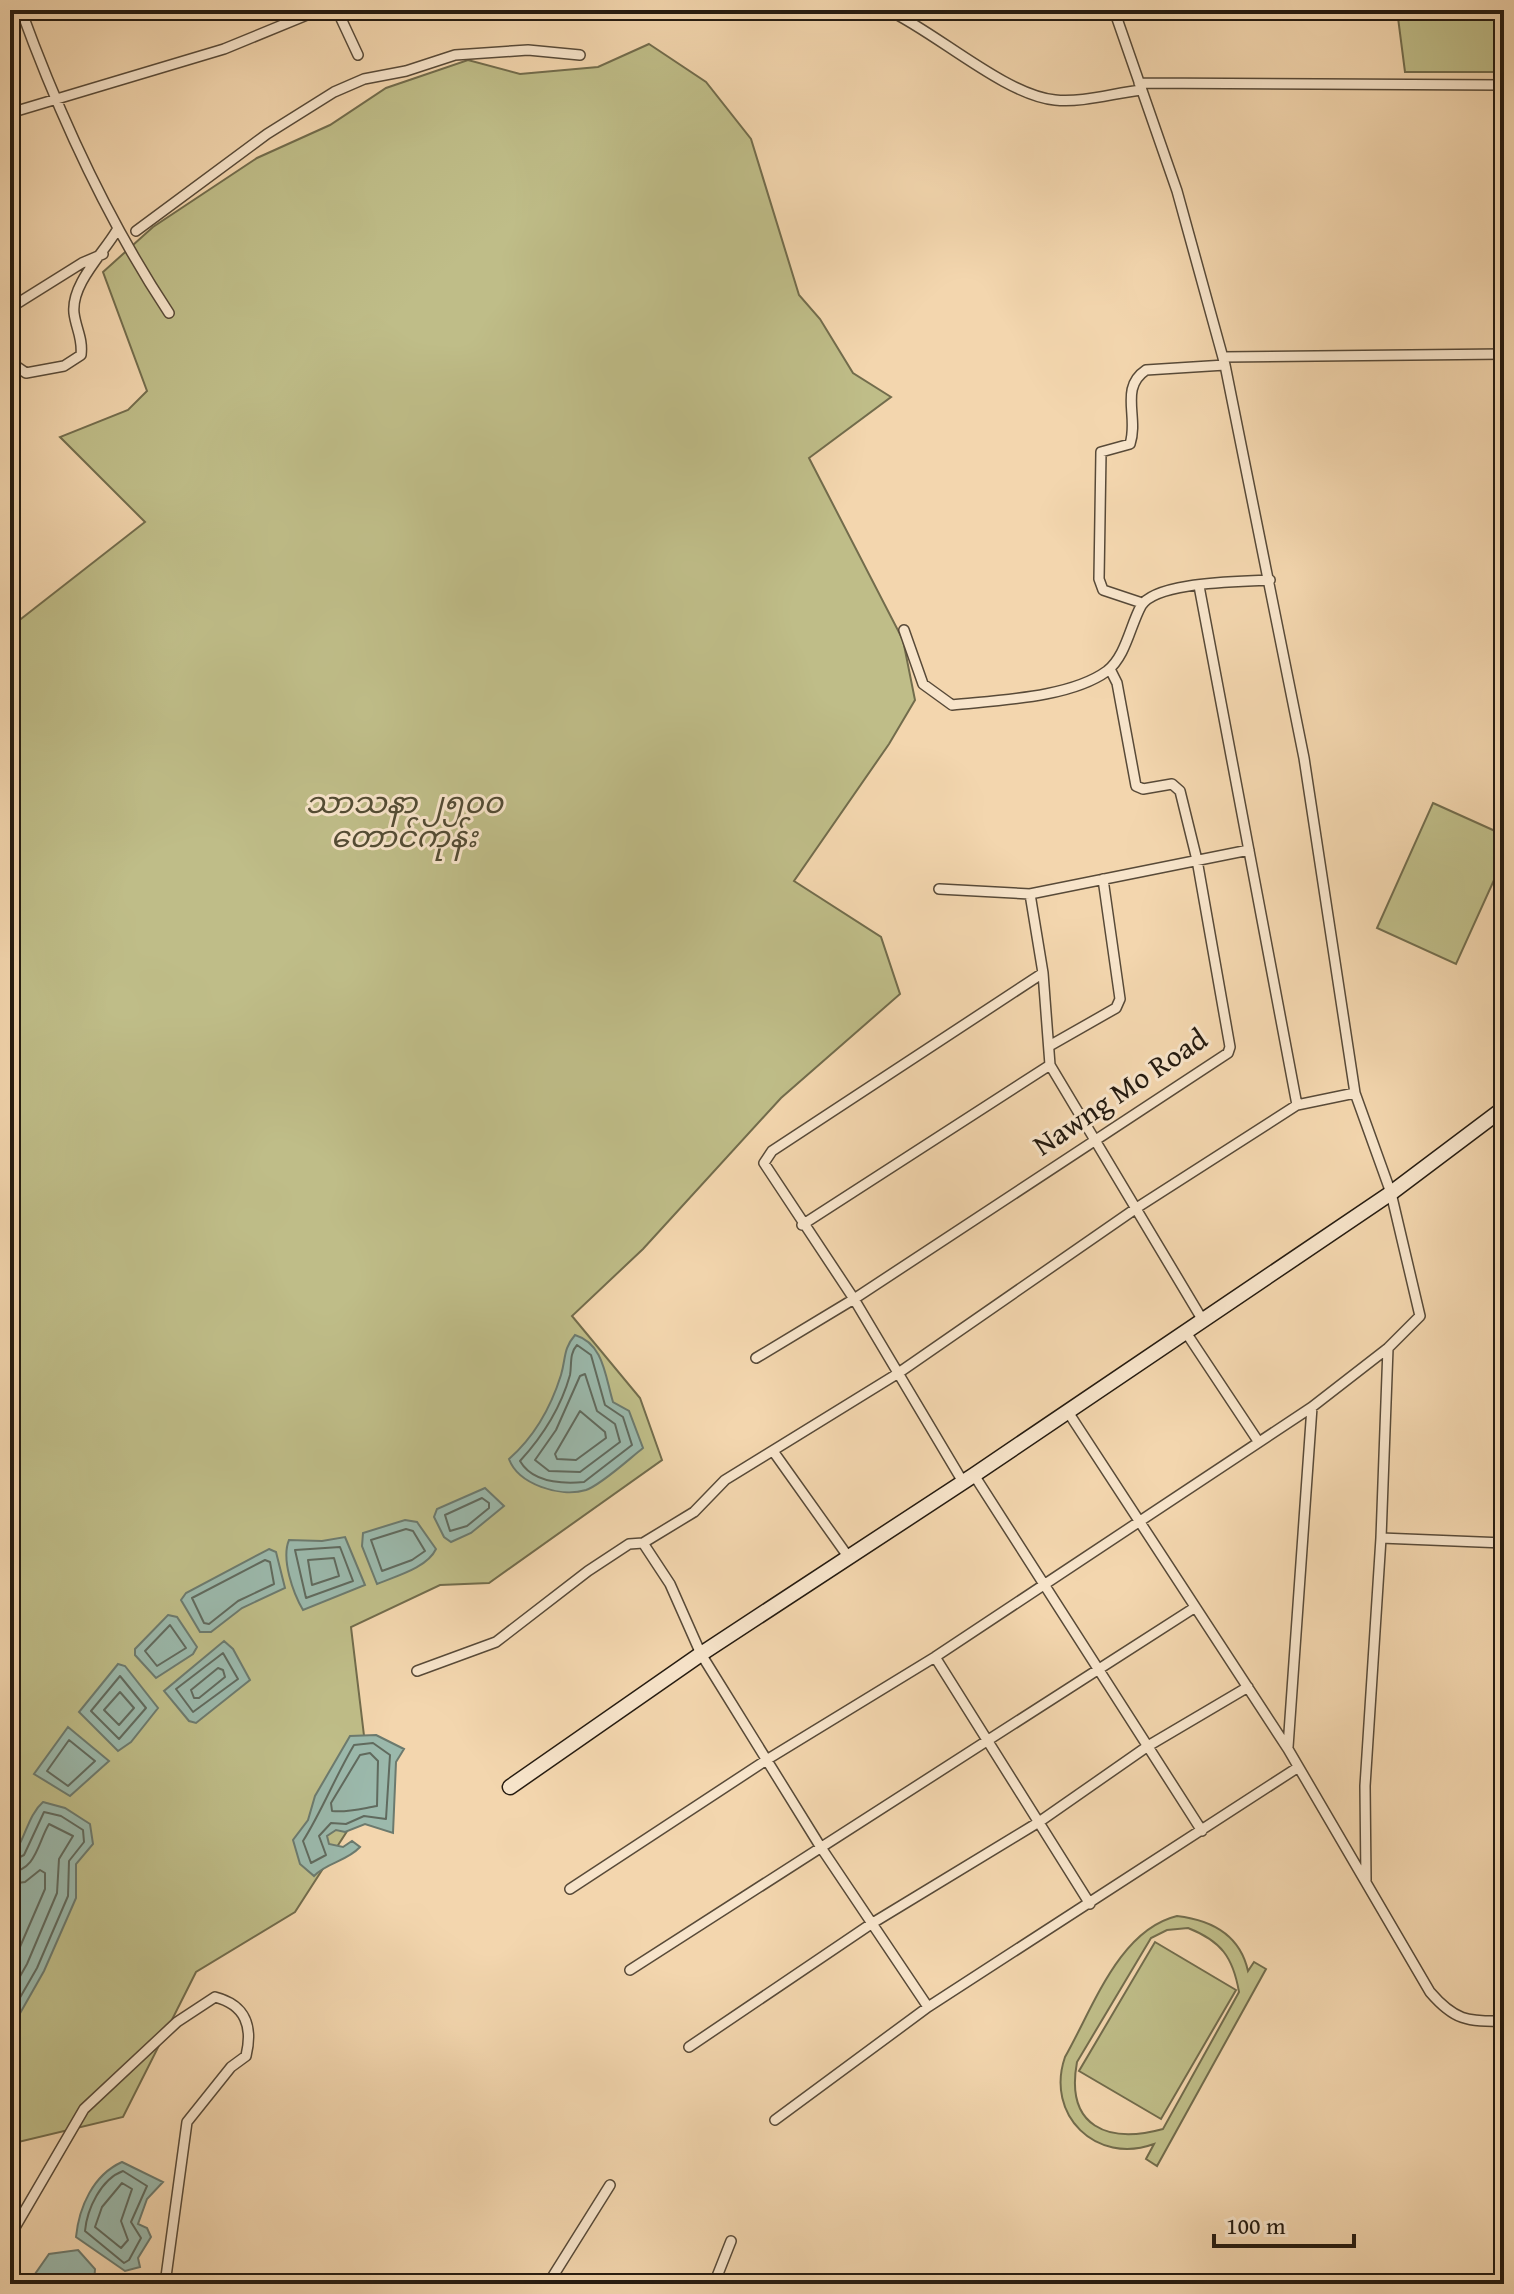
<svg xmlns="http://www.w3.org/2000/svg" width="1514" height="2294" viewBox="0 0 1514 2294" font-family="'Gentium Book Plus','Noto Sans Myanmar',serif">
	<rect width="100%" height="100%" fill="#f3d6ae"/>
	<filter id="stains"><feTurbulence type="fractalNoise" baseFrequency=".0025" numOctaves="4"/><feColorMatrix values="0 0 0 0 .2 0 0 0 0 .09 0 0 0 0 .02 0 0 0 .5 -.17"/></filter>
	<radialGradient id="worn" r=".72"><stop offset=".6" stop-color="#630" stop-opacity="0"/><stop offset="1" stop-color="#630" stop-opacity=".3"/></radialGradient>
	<path fill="#bfbd88" stroke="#726c4c" stroke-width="2" fill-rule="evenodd" d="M1397,10H1504V72H1405Z
		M649,44L706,82L751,139L799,295L820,319L853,373L891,397L809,458L903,640L915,700L889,744L794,881L881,937L900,994L781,1098L643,1249L572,1316L640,1398L662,1460L489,1583L440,1585L351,1627L371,1794L295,1912L196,1972L123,2117L10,2144V622H17L145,522L60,437L128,410L147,391L103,272L153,227L257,158L330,125L386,88L468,60L520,74L598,67Z
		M1433,803L1504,835V858L1456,964L1377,928Z
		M1177,1916C1211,1920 1240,1935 1248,1971L1254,1962L1266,1969L1157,2166L1146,2159L1154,2144C1096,2165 1045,2115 1065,2057C1093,2008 1119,1930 1177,1916ZM1188,1928C1221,1941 1233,1957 1239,1992L1163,2129C1108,2144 1065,2127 1077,2062L1151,1938L1167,1930Z
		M1155,1942L1236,1990L1161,2119L1079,2071Z"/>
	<path fill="#9bb9ac" stroke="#6c7a6e" stroke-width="2" d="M575,1335C604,1344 605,1376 613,1402L629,1411L643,1448C629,1459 601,1485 586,1490C560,1498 518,1484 509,1459C534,1437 551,1407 561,1375C566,1358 563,1349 575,1335Z
		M485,1488L504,1506L471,1533L451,1542L444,1537L434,1517L437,1509Z
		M405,1520L417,1522L436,1549C427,1568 396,1576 377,1584L362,1546L363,1533Z
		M345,1537L365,1585L303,1610C293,1593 281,1559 289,1540L322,1541Z
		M269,1549L276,1552L285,1588L242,1608L211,1632H200L181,1600L186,1593Z
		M168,1615L177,1617L197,1647L193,1654L156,1678L135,1655V1649Z
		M224,1641L233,1649L250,1680L196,1723L189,1721L164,1691Z
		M118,1664L125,1666L158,1708L131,1742L118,1751L79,1712Z
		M68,1727L109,1761L70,1796L34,1774Z
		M376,1735L404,1749L396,1762L393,1833L365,1824L345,1832L336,1830L327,1836L329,1844L343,1847L352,1841L360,1847C346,1862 327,1862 314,1876L300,1864L293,1840L308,1820L315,1796L350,1736Z
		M43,1802L65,1808L90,1824L93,1844L76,1864V1898L44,1971L10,2031V1857C26,1842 26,1817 43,1802Z
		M122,2162L163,2182L147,2199L138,2224L147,2228L151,2237L138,2258L140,2267L125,2271L76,2237C79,2207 93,2175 122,2162Z
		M78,2250L95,2269L94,2284H28L49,2254Z"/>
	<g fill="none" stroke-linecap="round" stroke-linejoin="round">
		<path stroke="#606a5e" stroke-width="2" d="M577,1345L591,1355L605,1405L623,1417L632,1445L584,1482C561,1484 532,1482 520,1461C542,1437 561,1407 570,1375C572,1364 569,1354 577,1345Z
			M585,1374L597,1411L615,1424L620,1442L580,1472L549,1471L535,1460L556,1430L580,1376Z
			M580,1411L605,1432L606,1438L576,1460L557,1459L555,1454Z
			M482,1498L489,1503V1508L467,1526L450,1531L445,1515Z
			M406,1529L413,1531L425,1551L412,1560L382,1571L371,1540Z
			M340,1547L353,1581L306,1598L295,1550Z
			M334,1558L339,1576L312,1585L308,1560Z
			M265,1560L270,1562L274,1584L238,1601L209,1624L204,1623L192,1598Z
			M170,1625L186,1648L157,1666L145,1651Z
			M223,1653L238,1679L193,1712L176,1689Z
			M218,1668L223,1670L225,1677L199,1698H194L191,1690Z
			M120,1676L146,1708L119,1739L91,1711Z
			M120,1692L134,1708L119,1725L104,1710Z
			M69,1740L95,1761L68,1786L47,1771Z
			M373,1743L390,1755L386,1819L364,1816L346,1824L331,1823L319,1836L326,1855L311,1863L303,1841C322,1811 335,1777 354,1745Z
			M370,1753L378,1761L377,1806C364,1808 347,1813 332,1811L331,1803L360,1755Z
			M10,1862L24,1855L44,1812L61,1816L83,1830L84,1842L69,1861L68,1896L37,1968L10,2015
			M10,1872C36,1871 38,1842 49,1824L73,1836L59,1859L57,1893L27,1964L10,1994
			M10,1884L25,1882L40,1870L45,1873V1889L10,1970
			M123,2171L147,2186L131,2222L141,2238L129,2260L124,2263L85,2231C87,2209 101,2179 123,2171Z
			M122,2183L132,2189L121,2221L128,2240L121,2248L95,2227L102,2207Z"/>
		<g stroke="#584a38" stroke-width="12">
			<path id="street" d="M21,10C60,117 106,218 169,313
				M337,10L358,55
				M888,10C937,33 1005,95 1055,100C1082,103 1114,93 1141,90
				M1139,83L1504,85
				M10,113L224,49L319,10
				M136,231L267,134L334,92L364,79L406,71L455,55L528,50L580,55
				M10,308L82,263L103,254
				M1223,357L1504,354
				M10,362L26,373L64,366L81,355C83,338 76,329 74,313C71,284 103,254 117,230
				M1142,603L1103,590L1099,579L1101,452L1130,444C1139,417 1119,388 1146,370L1225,365
				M904,630L923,684L952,705C998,700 1070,698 1107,671C1126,656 1130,626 1141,606C1156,581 1242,582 1270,580
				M939,889L1030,894L1249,850
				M1030,894L1043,973L1050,1065L1202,1319
				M1051,1045L1116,1008L1120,999L1103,879
				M1297,1105L1355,1093
				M802,1225L1050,1065
				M1185,1331L1258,1441
				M756,1358L854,1299L1228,1053L1230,1047L1197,860L1180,791L1172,784L1143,789L1136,786L1117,683L1110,669
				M1068,1412L1288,1749L1430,1992C1454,2020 1467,2022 1504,2021
				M773,1451L847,1555
				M974,1475L1202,1831
				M963,1482L854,1299L764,1163L772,1151L1043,973
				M1381,1538L1504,1543
				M643,1543L670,1584L701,1654L820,1846L928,2007L1297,1768
				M935,1657L1090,1904
				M417,1671L496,1642L588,1571L629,1544L643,1543L694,1512L725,1480L897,1374L1138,1207L1297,1105L1199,586
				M1288,1747L1312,1407
				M1366,1880L1365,1786L1381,1538L1388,1348
				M570,1889L768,1759L935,1657L1312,1407L1388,1348L1420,1316L1391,1193L1355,1093L1304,758L1225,365L1177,191L1114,10
				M630,1970L1194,1608
				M689,2047L871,1924L1039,1822L1148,1746L1248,1687
				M775,2120L928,2007
				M10,2236L84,2109L177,2022L215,1997C246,2005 253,2027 246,2056L231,2067L187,2122L165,2284
				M548,2284L610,2185
				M714,2284L731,2241"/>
		</g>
		<g stroke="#251b10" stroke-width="17">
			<path id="secondary" d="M510,1787L701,1654L974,1475L1391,1193L1504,1108"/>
		</g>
		<g stroke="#251b10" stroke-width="17">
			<path id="primary" d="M10,11L14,10"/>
		</g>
		<use href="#street" stroke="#f7e4ca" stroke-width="9"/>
		<use href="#secondary" stroke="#f7e4ca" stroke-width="14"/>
		<use href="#primary" stroke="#f3d6ae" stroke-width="14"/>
	</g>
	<g text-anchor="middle" stroke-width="6" stroke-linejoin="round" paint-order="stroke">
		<g font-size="30" font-style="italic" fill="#534c34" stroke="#f7e4ca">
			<text x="404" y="813">သာသနာ ၂၅၀၀<tspan x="404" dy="34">တောင်ကုန်း</tspan></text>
		</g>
		<g font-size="30" fill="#251b10" stroke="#f7e4ca">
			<text transform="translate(1120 1092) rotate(-34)" y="10">Nawng Mo Road</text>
		</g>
	</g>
	<rect width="1514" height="2294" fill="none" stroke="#f3d6ae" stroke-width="40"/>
	<rect x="12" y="12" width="1490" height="2270" fill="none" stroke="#251b10" stroke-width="4"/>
	<rect x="20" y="20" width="1474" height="2254" fill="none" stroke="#251b10" stroke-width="2"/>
	<path d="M1214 2234v12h140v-12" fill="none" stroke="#251b10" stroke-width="4"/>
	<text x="1226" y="2234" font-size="24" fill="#251b10" stroke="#f7e4ca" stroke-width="6" paint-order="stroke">100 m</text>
	<rect width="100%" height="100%" filter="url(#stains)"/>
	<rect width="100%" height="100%" fill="url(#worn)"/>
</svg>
